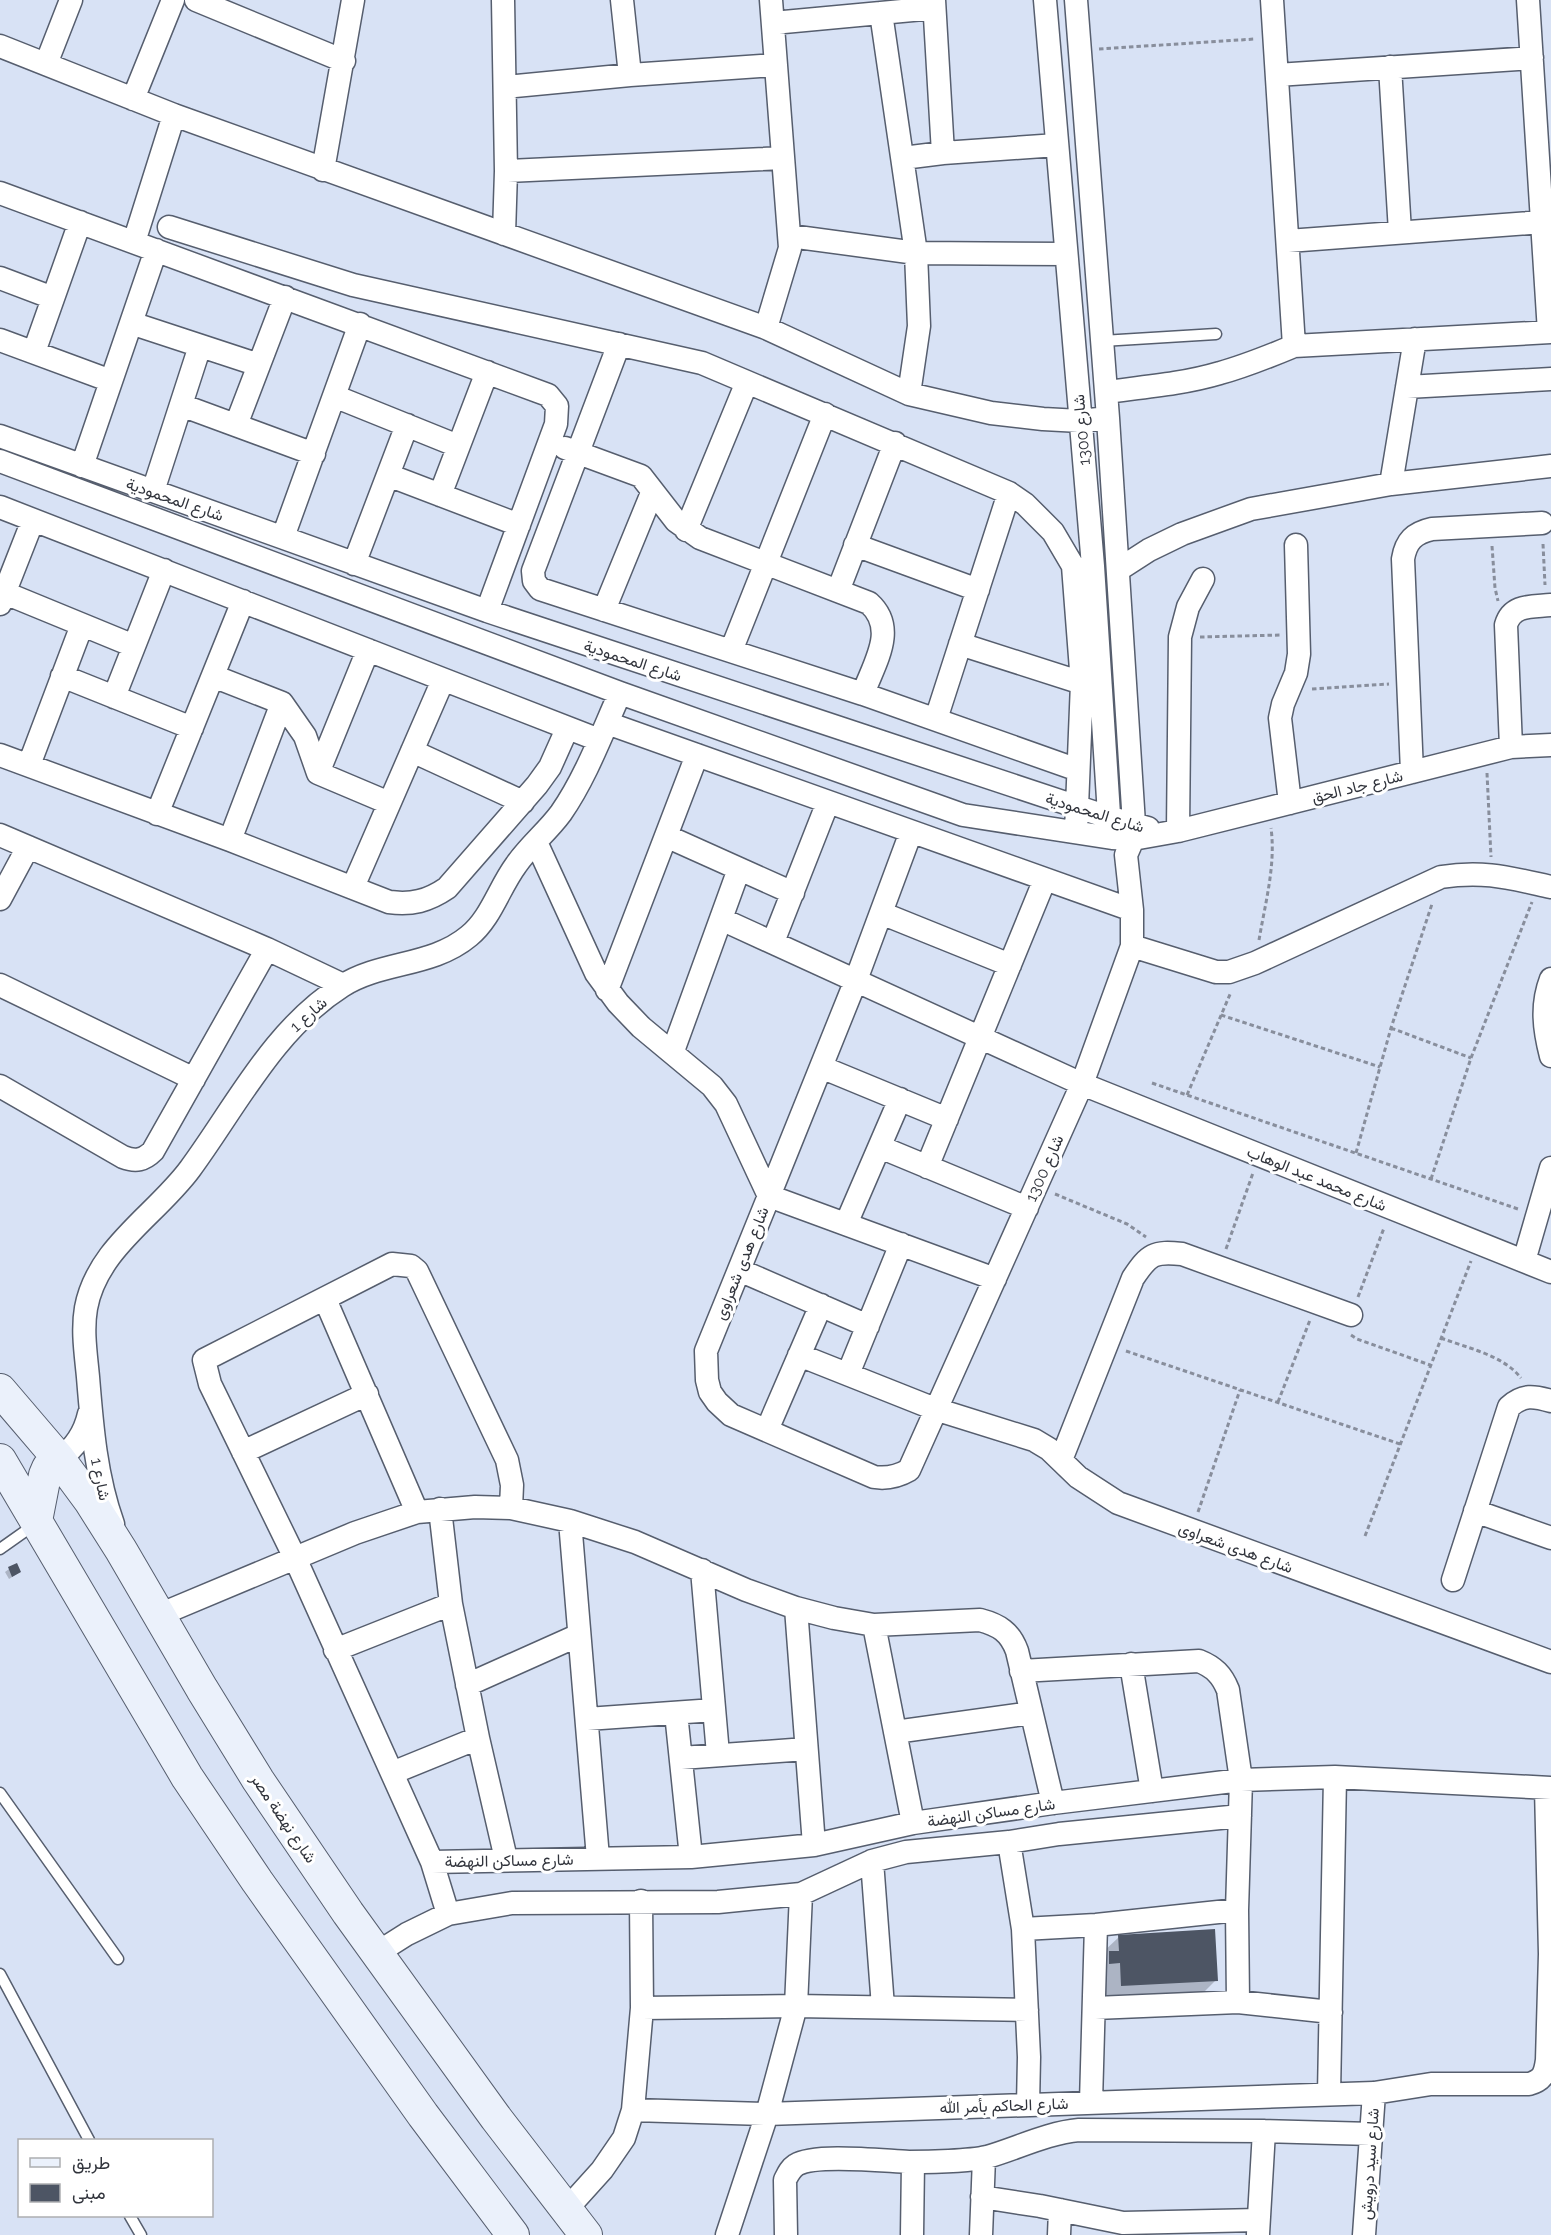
<svg xmlns="http://www.w3.org/2000/svg" width="1551" height="2235" viewBox="0 0 1551 2235" font-family="Raleway,Vazirmatn,sans-serif">
	<rect width="100%" height="100%" fill="#d8e2f5"/>
	<path fill="#0003" d="M9,1569L20,1572L9,1579L5,1572Z
		M1119,1937L1216,1980L1199,1997L1105,2002L1102,1953Z"/>
	<path fill="#4d5564" d="M17,1563L21,1572L12,1577L8,1567Z
		M1215,1929L1218,1981L1121,1986L1120,1963L1109,1964V1951H1119L1118,1935Z"/>
	<g fill="none" stroke-linecap="round" stroke-linejoin="round">
		<g stroke="#565e6e" stroke-width="13">
			<path id="lane" d="M1102,341L1216,334
				M0,1549L34,1525
				M0,1793L118,1959
				M0,1974L89,2140
				M130,2216L141,2235"/>
		</g>
		<g stroke="#565e6e" stroke-width="25">
			<path id="street" d="M196,0L344,61
				M503,0L506,171L504,234
				M622,0L630,75
				M934,0L943,153
				M1045,0L1093,566L1110,830
				M1272,0L1294,346
				M1528,0L1549,332
				M881,13L916,253L919,326L909,394
				M773,23L934,8
				M0,46L174,115L766,328L909,394L991,413L1043,419L1080,421L1108,418
				M46,64L71,0
				M1390,67L1400,232
				M1277,75L1532,58
				M506,87L630,75L776,65
				M133,99L173,0
				M903,158L943,153L1057,145
				M323,170L353,0
				M506,171L783,158
				M0,193L548,395L557,406L556,424L487,611
				M169,227L353,285L702,363L1009,493L1025,504L1053,532L1073,566L1082,683L1076,832
				M790,236L916,253L1066,254
				M1288,241L1542,222
				M134,242L174,115
				M0,278L53,298
				M131,323L259,365
				M766,328L790,248L771,0
				M0,340L111,381
				M619,344L533,571L534,581L540,589L863,694L1078,770
				M34,352L80,222
				M1407,387L1551,379
				M1106,392C1144,387 1183,384 1220,373C1246,366 1270,356 1294,346L1551,332
				M334,396L458,446
				M181,405L314,454
				M236,425L285,297
				M0,436L487,611L1108,817L1148,828
				M565,448L641,476L676,521L700,538L869,603C898,629 874,663 863,694
				M0,461L620,693L963,815L1112,838L1133,839L1178,831L1511,747L1551,745
				M82,466L156,250
				M388,475L519,525
				M1391,484L1415,339
				M153,491L200,346
				M440,495L487,372
				M0,507L599,740
				M686,530L747,382
				M283,537L360,324
				M855,545L978,590
				M354,564L407,425
				M1118,570L1149,550L1182,534L1251,509L1391,484L1551,466
				M838,591L895,443
				M5,593L134,646
				M0,604L33,520
				M604,610L652,493
				M960,644L1082,683
				M731,651L825,414
				M62,676L192,728
				M213,676L282,703L305,736L318,773L389,803
				M114,697L164,570
				M936,719L1009,493
				M607,723L1132,910
				M1511,747L1506,625C1512,604 1532,607 1551,605
				M412,751L523,802
				M0,755L230,840L389,902C412,905 428,901 447,888L537,785L550,767L567,729
				M29,765L82,625
				M1412,772L1403,559C1406,541 1414,533 1432,529L1542,523
				M318,773L368,650
				M1290,803L1280,718L1283,704L1296,673L1299,654L1296,545
				M157,814L243,601
				M1178,831L1180,637L1188,607L1203,579
				M911,832L856,980L769,1196L995,1279
				M0,835L267,949L343,985
				M666,836L793,893
				M230,840L282,703
				M536,842L596,973L618,1003L641,1027L712,1086L726,1104L769,1196L706,1351L707,1380L710,1392L717,1402L731,1415L874,1477C887,1479 897,1477 909,1470L1082,1084L1132,946V910L1126,855L1133,839L1134,824L1108,418L1076,0
				M353,887L443,680
				M0,899L28,847
				M881,913L1010,965
				M721,919L1082,1084L1551,1272
				M773,942L828,802
				M1132,946L1216,972H1229L1255,963L1441,877C1484,870 1510,878 1551,887
				M1551,979C1541,1005 1544,1029 1551,1056
				M0,985L194,1079
				M607,990L697,755
				M673,1051L739,869
				M821,1067L947,1119
				M0,1086L123,1157C136,1162 144,1160 153,1151L267,949
				M880,1147L1027,1208
				M927,1167L1045,879
				M846,1224L900,1099
				M1524,1261L1551,1168
				M739,1270L868,1326
				M325,1299L417,1512
				M799,1355L935,1409L1034,1440L1049,1449L1078,1477L1118,1503L1551,1662
				M848,1374L901,1244
				M767,1430L821,1305
				M243,1452L367,1394
				M59,1459C75,1448 85,1432 89,1414
				M1061,1460L1133,1278C1149,1254 1154,1251 1182,1254L1351,1315
				M440,1509L451,1604L478,1738L506,1859
				M1475,1511L1551,1538
				M570,1521L598,1858
				M113,1524C96,1477 92,1427 88,1377C86,1355 82,1331 86,1308C97,1248 156,1215 190,1169C237,1105 273,1030 342,986C381,961 432,967 469,936C491,918 499,888 516,865C529,846 547,832 561,813C586,777 602,733 620,693
				M702,1570L718,1754
				M1453,1580L1509,1407C1523,1394 1534,1396 1551,1401
				M796,1608L814,1845
				M159,1615L355,1533L417,1512L475,1507L511,1508L570,1521L635,1542L746,1590L796,1608L834,1618L874,1625L980,1620C999,1625 1010,1632 1017,1651L1053,1803
				M874,1625L913,1823
				M335,1650L451,1604
				M1131,1664L1152,1791
				M1021,1671L1199,1661C1214,1667 1222,1675 1228,1690L1241,1780L1237,1910L1238,2002
				M467,1685L579,1635
				M676,1713L691,1857
				M587,1719L714,1710
				M895,1732L1031,1713
				M681,1758L806,1749
				M392,1773L478,1738
				M1009,1842L1023,1929
				M872,1861L883,2007
				M432,1862L691,1857L814,1845L913,1823L1053,1803L1241,1780L1335,1777L1551,1788
				M448,1914L432,1862L295,1558L210,1384L204,1360L392,1264L411,1266L417,1271L507,1460L512,1485L511,1508
				M377,1953L407,1934L448,1914L512,1903L718,1902L801,1894L872,1861L906,1852L1009,1842L1059,1834L1240,1816
				M642,2008L796,2006L1027,2010
				M1095,2008L1238,2002L1331,2012
				M1329,2094L1335,1777
				M1091,2102L1096,1925
				M1028,2105L1029,2057L1023,1929L1096,1925L1237,1910
				M633,2110L767,2114L1374,2093L1431,2084H1529C1543,2080 1545,2074 1547,2060L1550,1954L1546,1788
				M982,2197L1040,2206L1123,2223L1258,2220
				M565,2211L602,2170L624,2138L633,2110L642,2008L641,1901
				M1258,2234L1264,2131
				M727,2235L767,2114L796,2006L801,1894
				M786,2235L785,2180C788,2174 790,2169 796,2165C815,2153 884,2161 909,2162C928,2162 970,2161 987,2157C1018,2148 1047,2133 1079,2130L1264,2131L1372,2134
				M912,2235L913,2162
				M981,2235L984,2158
				M1059,2235L1060,2210
				M1364,2235L1374,2093"/>
		</g>
		<g stroke="#565e6e" stroke-width="34">
			<path id="secondary" d="M0,1390L59,1459L90,1501L121,1550L202,1689L258,1780L348,1913L496,2118L586,2235
				M0,1460L187,1777L257,1881L423,2115L513,2235
				M36,1521L45,1475L48,1468L59,1459"/>
		</g>
		<path stroke="#888e9c" stroke-width="3" stroke-dasharray="4.5 3" stroke-linecap="butt" d="M1099,49L1255,39
			M1543,544L1545,585
			M1492,546L1495,588L1498,601
			M1200,637L1280,635
			M1312,689L1389,684
			M1487,773L1491,857
			M1259,940C1265,904 1276,865 1271,828
			M1221,1015L1380,1067
			M1391,1028L1471,1058
			M1152,1083L1518,1209
			M1187,1095L1231,992
			M1356,1153L1391,1028L1432,904
			M1431,1179L1471,1058L1532,902
			M1055,1194L1127,1224L1146,1237
			M1226,1249L1253,1173
			M1358,1297L1384,1228
			M1351,1335L1357,1339L1430,1365
			M1441,1338C1467,1348 1503,1355 1521,1378
			M1126,1351L1400,1444
			M1278,1402L1310,1320
			M1198,1512L1240,1390
			M1365,1536L1471,1261"/>
		<use href="#lane" stroke="#fff" stroke-width="10"/>
		<use href="#street" stroke="#fff" stroke-width="22"/>
		<use href="#secondary" stroke="#ebf1fb" stroke-width="32"/>
	</g>
	<g text-anchor="middle" stroke-width="6" stroke-linejoin="round" paint-order="stroke">
		<g font-size="16" fill="#31343c" stroke="#fff">
			<text transform="translate(1081 430) rotate(-95)" y="6">شارع 1300</text>
			<text transform="translate(175 499) rotate(19)" y="6">شارع المحمودية</text>
			<text transform="translate(633 660) rotate(18)" y="6">شارع المحمودية</text>
			<text transform="translate(1357 786) rotate(-14)" y="6">شارع جاد الحق</text>
			<text transform="translate(1095 812) rotate(17)" y="6">شارع المحمودية</text>
			<text transform="translate(308 1014) rotate(-42)" y="6">شارع 1</text>
			<text transform="translate(1044 1168) rotate(-66)" y="6">شارع 1300</text>
			<text transform="translate(1317 1178) rotate(22)" y="6">شارع محمد عبد الوهاب</text>
			<text transform="translate(741 1263) rotate(-68)" y="6">شارع هدى شعراوى</text>
			<text transform="translate(101 1479) rotate(78)" y="6">شارع 1</text>
			<text transform="translate(1236 1547) rotate(20)" y="6">شارع هدى شعراوى</text>
			<text transform="translate(991 1812) rotate(-8)" y="6">شارع مساكن النهضة</text>
			<text transform="translate(284 1818) rotate(56)" y="6">شارع نهضة مصر</text>
			<text transform="translate(509 1860) rotate(-1)" y="6">شارع مساكن النهضة</text>
			<text transform="translate(1004 2105) rotate(-2)" y="6">شارع الحاكم بأمر الله</text>
			<text transform="translate(1369 2164) rotate(-86)" y="6">شارع سيد درويش</text>
		</g>
	</g>
	<rect x="18" y="2139" width="195" height="78" fill="#ffffff" stroke="#adaeb1" stroke-width="1.5"/>
	<rect x="30" y="2158" width="30" height="9" fill="#ebf1fb" stroke="#adaeb1" stroke-width="1.5"/>
	<text x="72" y="2169" font-size="18" fill="#31343c">طريق</text>
	<rect x="30" y="2184" width="30" height="18" fill="#4d5564" stroke="#adaeb1" stroke-width="1.5"/>
	<text x="72" y="2199" font-size="18" fill="#31343c">مبنى</text>
</svg>
